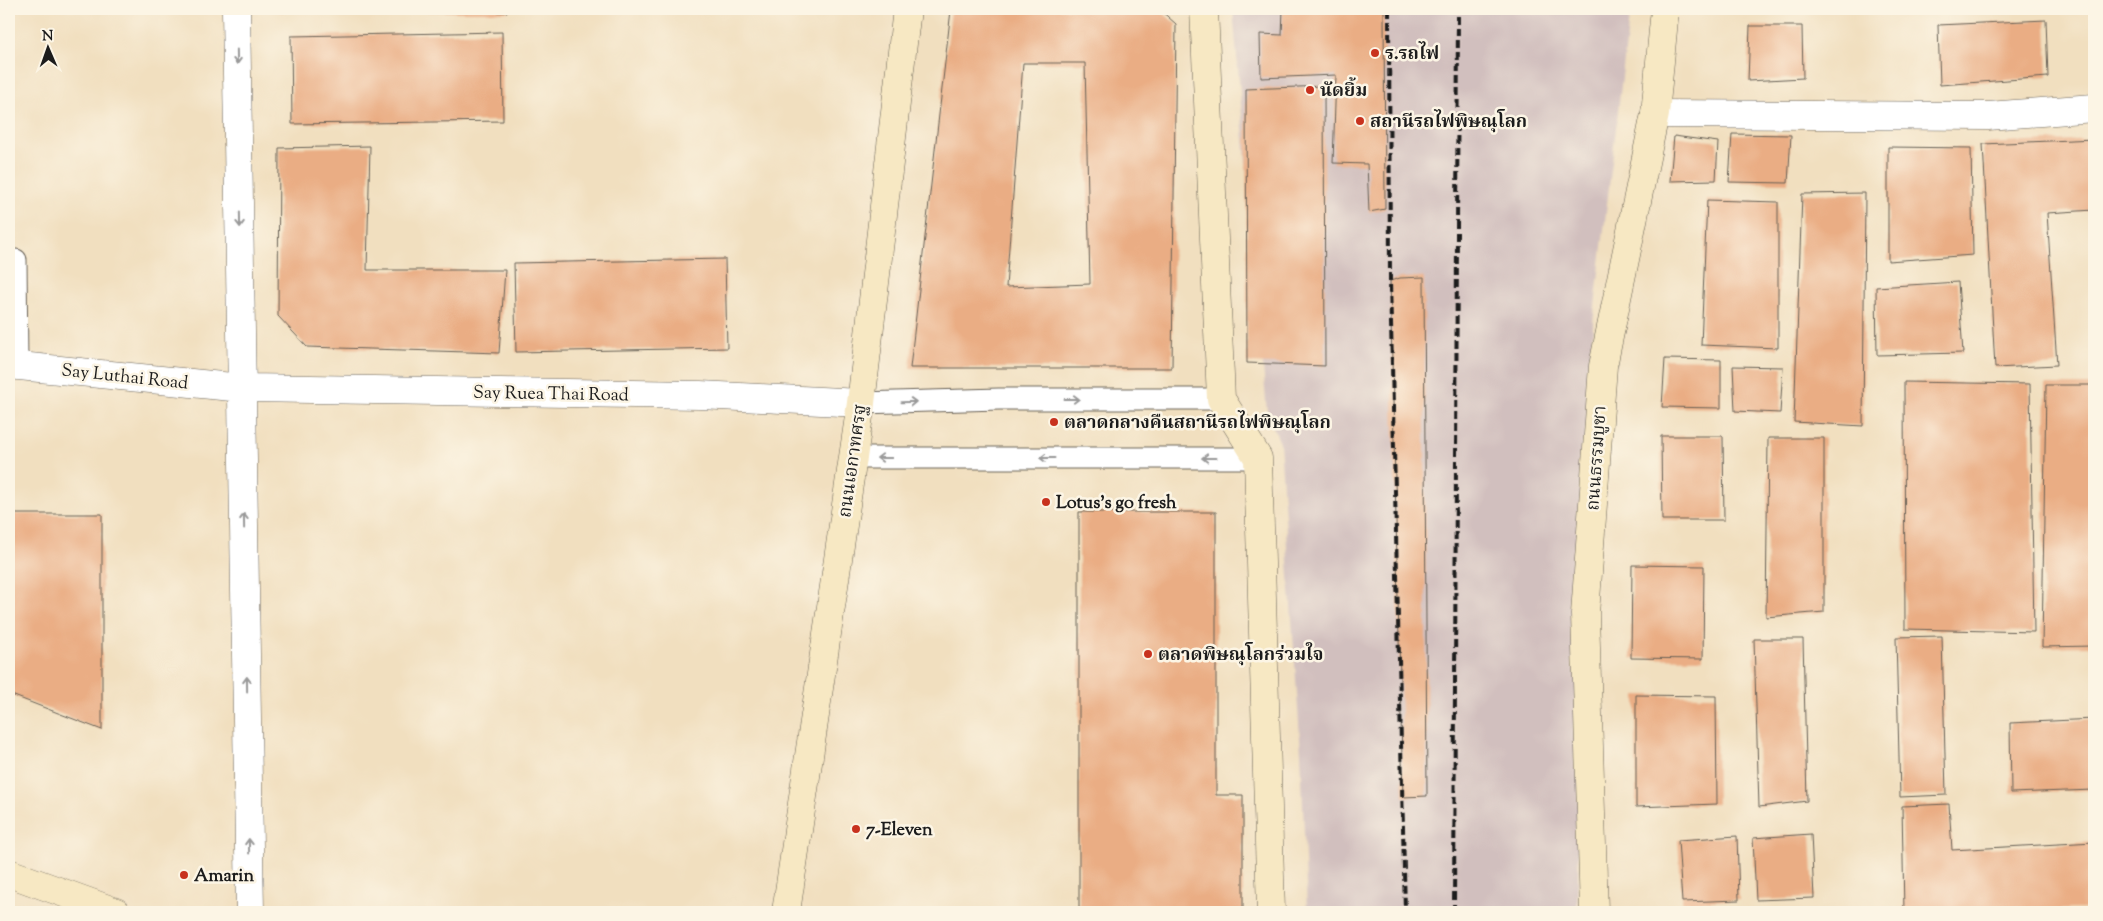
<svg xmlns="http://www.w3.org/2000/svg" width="2103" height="921" viewBox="0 0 2103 921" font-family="'Sorts Mill Goudy','Noto Serif Thai',serif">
	<rect width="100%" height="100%" fill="#fcf5e5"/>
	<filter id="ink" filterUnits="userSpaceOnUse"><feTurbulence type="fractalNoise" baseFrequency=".02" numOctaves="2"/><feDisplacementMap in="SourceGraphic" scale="10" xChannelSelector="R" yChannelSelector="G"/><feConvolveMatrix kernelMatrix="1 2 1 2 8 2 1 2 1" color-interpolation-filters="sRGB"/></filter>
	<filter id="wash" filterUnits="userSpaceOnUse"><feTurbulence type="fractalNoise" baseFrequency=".0096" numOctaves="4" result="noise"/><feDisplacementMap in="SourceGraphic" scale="20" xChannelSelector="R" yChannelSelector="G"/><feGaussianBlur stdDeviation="1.12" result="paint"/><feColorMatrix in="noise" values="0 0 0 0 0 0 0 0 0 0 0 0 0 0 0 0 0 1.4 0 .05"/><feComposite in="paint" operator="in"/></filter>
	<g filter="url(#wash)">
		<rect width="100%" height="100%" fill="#f1dfbf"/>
		<path fill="#d1bfbe" d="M1233,9H1630L1593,323L1577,912H1307L1301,753L1280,443L1267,413Z"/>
		<g id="blocks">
			<path fill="#eaad84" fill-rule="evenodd" d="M278,9H507V12H279Z
				M953,9H1159L1176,24L1172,368H910L951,10ZM1023,63H1085L1090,284L1006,287Z
				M1283,9H1384L1385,209L1369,212L1367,164L1333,163L1336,75L1261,78L1260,34L1282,35Z
				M2046,20L2048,77L1940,85L1938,25Z
				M1750,26H1802L1803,78L1748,81Z
				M502,32L503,121L292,124L291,36Z
				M1324,86L1325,366L1247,363L1246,89Z
				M1732,134L1791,135L1788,183L1729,182Z
				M1674,136L1718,142L1716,180L1670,181Z
				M2094,139V210L2047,213L2057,365L1995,368L1983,144Z
				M370,146L367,270H505L499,353L307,347L278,316L279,148Z
				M1888,147L1971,148L1973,255L1888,261Z
				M1865,193L1863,426L1794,422L1802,194Z
				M1707,200L1778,202V348L1701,345Z
				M725,259L727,348L516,352L514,263Z
				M1424,277L1427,796L1403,797L1390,281L1400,278Z
				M1958,282L1963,353L1877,355L1876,287Z
				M1665,359L1721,360V408L1662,407Z
				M1733,366L1783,367L1780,413L1735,411Z
				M1904,382L2030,384L2034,632L1905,629Z
				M2046,385H2094V646L2042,647Z
				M1661,436H1723L1724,520H1662Z
				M1768,438H1824V612L1766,617Z
				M1079,512H1216V795H1243V912H1079Z
				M9,514H102V730L9,694Z
				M1632,565L1704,566L1703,659L1631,658Z
				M1942,636L1946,795L1900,797L1896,637Z
				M1754,639H1803L1807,801L1759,807Z
				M1636,695L1716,696L1717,804L1636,807Z
				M2094,719V790L2011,793L2010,723Z
				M1949,804L1952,850L2094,842V909L1904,912L1902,806Z
				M1811,834L1814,898L1756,900L1753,838Z
				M1737,836L1739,900L1682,902L1678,840Z"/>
		</g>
	</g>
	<g filter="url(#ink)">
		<use href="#blocks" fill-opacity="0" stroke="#676055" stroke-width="1"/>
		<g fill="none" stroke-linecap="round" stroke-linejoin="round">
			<g stroke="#676055" stroke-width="23">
				<path id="lane" d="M16,260L17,366
					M861,403L999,399H1221
					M852,458H1258"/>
			</g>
			<g stroke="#676055" stroke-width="29">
				<path id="street" d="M236,9L250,912
					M1655,114L1988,116L2094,108
					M9,365L242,388L700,395L861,403"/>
			</g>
			<g stroke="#676055" stroke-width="29">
				<path id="secondary" d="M1204,9L1221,399L1258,458L1271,912
					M9,873L116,912
					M786,912L861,403L907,9
					M1594,912L1585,614L1603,366L1655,114L1665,9"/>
			</g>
			<use href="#lane" stroke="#fff" stroke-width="21"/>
			<use href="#street" stroke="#fff" stroke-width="28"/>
			<use href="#secondary" stroke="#f7e8c3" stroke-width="28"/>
			<path stroke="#1c1c1c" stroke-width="4" stroke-dasharray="8 4" stroke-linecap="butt" d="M1389,9L1390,281L1405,912
				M1454,912L1458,9"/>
		</g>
		<defs><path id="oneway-shaft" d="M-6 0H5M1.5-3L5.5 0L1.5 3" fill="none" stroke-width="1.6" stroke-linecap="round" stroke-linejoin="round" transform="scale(1.25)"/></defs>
		<g stroke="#999">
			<use href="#oneway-shaft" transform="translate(237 57) rotate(89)"/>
			<use href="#oneway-shaft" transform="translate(240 220) rotate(89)"/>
			<use href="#oneway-shaft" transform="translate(1072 399)"/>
			<use href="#oneway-shaft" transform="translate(909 402) rotate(-2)"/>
			<use href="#oneway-shaft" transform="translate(884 458) rotate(180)"/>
			<use href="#oneway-shaft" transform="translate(1047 458) rotate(-180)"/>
			<use href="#oneway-shaft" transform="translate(1209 458) rotate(-180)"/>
			<use href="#oneway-shaft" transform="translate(244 521) rotate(-91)"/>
			<use href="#oneway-shaft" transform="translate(247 684) rotate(-91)"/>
			<use href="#oneway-shaft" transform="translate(249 846) rotate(-91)"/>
		</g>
	</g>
	<g fill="#c8321e" stroke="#fcf5e5" stroke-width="2">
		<circle cx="1375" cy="53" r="5"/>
		<circle cx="1310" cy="90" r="5"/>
		<circle cx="1360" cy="121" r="5"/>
		<circle cx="1054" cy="422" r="5"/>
		<circle cx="1046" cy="502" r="5"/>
		<circle cx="1148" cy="654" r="5"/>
		<circle cx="856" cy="829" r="5"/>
		<circle cx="184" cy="875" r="5"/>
	</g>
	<g text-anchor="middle" stroke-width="5" stroke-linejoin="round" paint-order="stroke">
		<g font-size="18" font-weight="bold" fill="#1c1c1c" stroke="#fcf5e5" text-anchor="start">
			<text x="1385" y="59">ร.รถไฟ</text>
			<text x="1320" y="96">นัดยิ้ม</text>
			<text x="1370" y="127">สถานีรถไฟพิษณุโลก</text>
			<text x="1064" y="428">ตลาดกลางคืนสถานีรถไฟพิษณุโลก</text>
			<text x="1056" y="508">Lotus's go fresh</text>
			<text x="1158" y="660">ตลาดพิษณุโลกร่วมใจ</text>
			<text x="866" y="835">7-Eleven</text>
			<text x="194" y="881">Amarin</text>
		</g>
		<g font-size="18" fill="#1c1c1c" stroke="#fcf5e5">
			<text transform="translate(125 376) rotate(6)" y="6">Say Luthai Road</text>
			<text transform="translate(551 393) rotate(1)" y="6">Say Ruea Thai Road</text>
			<text transform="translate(1596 458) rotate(-86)" y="6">ถนนธรรมบูชา</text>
			<text transform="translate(852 461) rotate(-82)" y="6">ถนนเอกาทศรฐ</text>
		</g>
	</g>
	<rect width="2103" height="921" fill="none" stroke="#fcf5e5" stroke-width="30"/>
	<g transform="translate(48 48) rotate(358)" stroke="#fcf5e5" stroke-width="4" paint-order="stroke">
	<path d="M0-4L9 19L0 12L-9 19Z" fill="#1c1c1c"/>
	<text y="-8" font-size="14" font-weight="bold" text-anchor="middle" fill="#1c1c1c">N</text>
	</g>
</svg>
